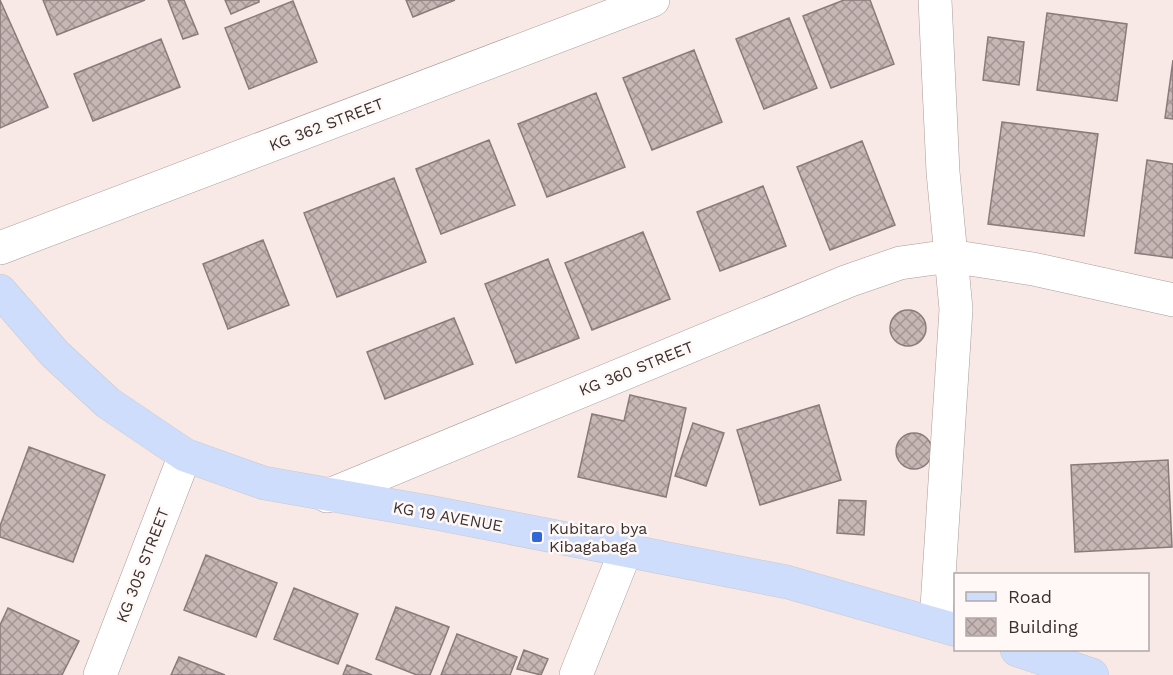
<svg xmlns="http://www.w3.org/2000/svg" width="1173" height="675" viewBox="0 0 1173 675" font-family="'Work Sans',sans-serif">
	<defs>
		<pattern id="building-cross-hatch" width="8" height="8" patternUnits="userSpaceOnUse" patternTransform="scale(1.5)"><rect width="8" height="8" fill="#c6b7b5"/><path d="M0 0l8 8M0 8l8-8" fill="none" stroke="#a29594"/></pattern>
	</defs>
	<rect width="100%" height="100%" fill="#f8e9e6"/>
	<path fill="url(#building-cross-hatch)" stroke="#897b79" stroke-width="1.5" d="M0,0L48,107L0,128Z
		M43,0H145L57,35Z
		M168,0H184L198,34L183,39Z
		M225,0H259V2L231,14Z
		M406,0H455L413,17Z
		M844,0H870L894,64L831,88L803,16Z
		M293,1L317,62L249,89L225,28Z
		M1047,13L1127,24L1117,101L1037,90Z
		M789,18L817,88L764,109L736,39Z
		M988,37L1024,42L1019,85L983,80Z
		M161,39L180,87L93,121L74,74Z
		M694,50L722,122L652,150L623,78Z
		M1173,60V119L1165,118Z
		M596,93L625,167L547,197L518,124Z
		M1002,122L1098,134L1084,236L988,224Z
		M489,140L515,205L441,234L416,169Z
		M862,141L895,225L830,250L797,167Z
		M1147,160L1173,164V258L1135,253Z
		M394,178L426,262L337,297L304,213Z
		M763,186L786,246L720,271L697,212Z
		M643,232L670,299L592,330L565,263Z
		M263,240L289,305L228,329L203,264Z
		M548,259L579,338L516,363L485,284Z
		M890 328a18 18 0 1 1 36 0a18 18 0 1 1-36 0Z
		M454,318L473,364L385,399L367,352Z
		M630,395L686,408L666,497L578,477L592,414L624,421Z
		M819,405L841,480L760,505L737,430Z
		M693,423L724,433L706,486L675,476Z
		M896 451a18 18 0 1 1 36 0a18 18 0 1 1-36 0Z
		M29,447L105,475L73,562L0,537V526Z
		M1168,460L1172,547L1075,552L1071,465Z
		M839,500L866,501L864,535L837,533Z
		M206,555L277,583L256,637L184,610Z
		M294,588L358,614L338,664L274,639Z
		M396,607L449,627L430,675H417L376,659Z
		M8,608L79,641L62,675H0V625Z
		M457,634L517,657L510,675H441Z
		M524,650L548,659L541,675L517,669Z
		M179,657L225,675H171Z
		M347,665L372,675H343Z"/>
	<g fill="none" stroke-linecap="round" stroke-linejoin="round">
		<g stroke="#aa9c9a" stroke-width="34">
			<path id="minor" d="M935,0L943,172L956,309L936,623
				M0,248L653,0
				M327,496L848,281L900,263L950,256L1033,269L1173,300
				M100,675L185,455
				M576,675L626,550"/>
		</g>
		<g stroke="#cbcac9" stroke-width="34">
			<path id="major" d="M0,291L55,354L108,403L185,455L264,483L435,513L787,582L956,630
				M1017,650L1092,675"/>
		</g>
		<use href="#minor" stroke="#fff" stroke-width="33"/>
		<use href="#major" stroke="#ceddfb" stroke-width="33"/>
	</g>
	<rect fill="#3367d6" stroke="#fff8f7" stroke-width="2" x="531" y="531" width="12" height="12" rx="3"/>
	<g text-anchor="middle" stroke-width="5" stroke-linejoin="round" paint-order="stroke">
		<g font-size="16" fill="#383231" stroke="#fff8f7">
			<text transform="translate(326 124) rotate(-21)" y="6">KG 362 STREET</text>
			<text transform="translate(636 368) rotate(-22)" y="6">KG 360 STREET</text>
			<text transform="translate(448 516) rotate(10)" y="6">KG 19 AVENUE</text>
			<text transform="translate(142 565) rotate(-69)" y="6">KG 305 STREET</text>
		</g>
		<g font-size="16" fill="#383231" stroke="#fff8f7" text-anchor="start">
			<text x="549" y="534">Kubitaro bya<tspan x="549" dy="18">Kibagabaga</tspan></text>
		</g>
	</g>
	<rect x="954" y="573" width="195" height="78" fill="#fff8f7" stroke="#afa9a8" stroke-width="1.5"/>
	<rect x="966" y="592" width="30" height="9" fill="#ceddfb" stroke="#afa9a8" stroke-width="1.5"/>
	<text x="1008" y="603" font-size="18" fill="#383231">Road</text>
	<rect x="966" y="618" width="30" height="18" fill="url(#building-cross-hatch)" stroke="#afa9a8" stroke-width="1.5"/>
	<text x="1008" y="633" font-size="18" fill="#383231">Building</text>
</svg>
